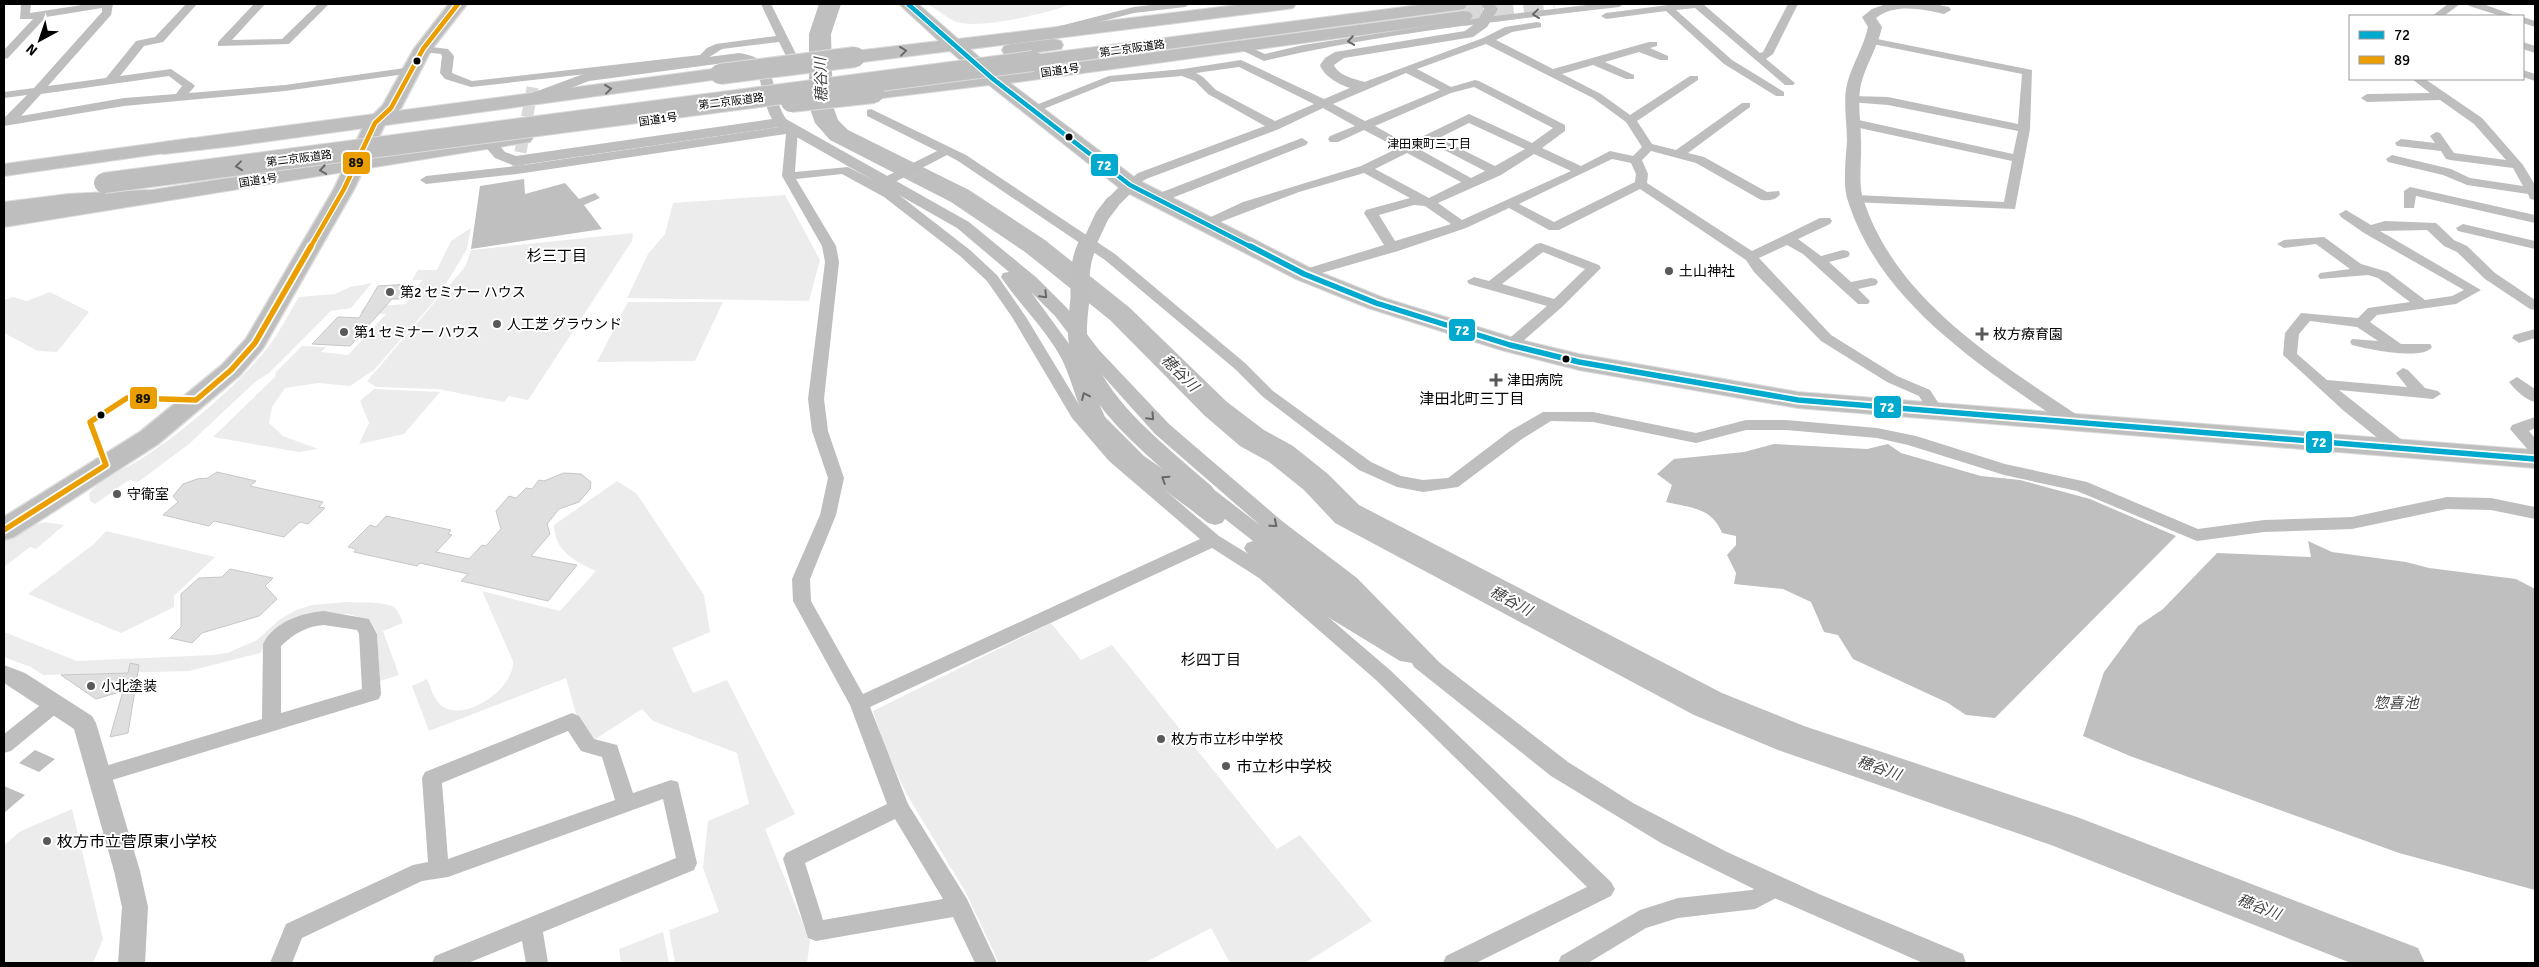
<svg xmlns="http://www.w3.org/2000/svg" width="2539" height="967" viewBox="0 0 2539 967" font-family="Signika,'Noto Sans JP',sans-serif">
	<rect width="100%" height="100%" fill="#fff"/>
	<path fill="#ececec" d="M927,4H1072C1047,13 977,31 954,21C945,16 936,9 927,4Z
		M785,195L820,260L809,301L627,298L648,254L665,234L673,203Z
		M471,228L467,249L438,297L374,370L350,386L318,383L285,388L272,407L269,423L283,436L318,449L299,452L213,437L275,377L276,372L302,346L326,347L321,352L348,355L386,314L360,313L364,307L406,304L422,280H412L418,270H437L451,241Z
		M633,233L632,241L528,400L509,396L504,402L438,389L376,387L367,381L465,267L471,250Z
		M372,283L351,308L331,311L269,373L256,381L189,444L138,482L129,480L95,504L90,501L89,493C105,476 128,468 147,455C189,427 237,386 269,346C280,331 289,313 299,297L335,294L350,287Z
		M50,292L89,312L57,352L38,351L4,333V300L13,297L27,301Z
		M628,302H723L695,361L597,362Z
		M374,389L440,392L404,434L359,444L369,423L360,401Z
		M617,481L637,494L704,595L710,632L672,648L693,693L727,680L795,814L765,829L810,941L807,963H675L669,930L719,912L703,868L708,821L749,804L737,753L653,721L642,709L594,740L576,714L566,678L429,731L412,686L427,679C431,687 434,701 442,706C466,723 515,688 513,661L482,591L560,611L596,571C574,560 555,552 554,525Z
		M45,522L64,525L36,549L30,547L4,567V542L32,526Z
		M106,531L215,557L174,596V607L121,633L28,594L94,544Z
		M347,602C358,603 387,601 395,608C399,612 401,618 403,623L383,631L399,675L380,681L377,633L370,620L348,614L317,613L276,631L260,653L189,671L43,675L31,667L4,657V632L77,661L213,655L227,653L257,640L279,620L296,610L312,605Z
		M1051,623L1081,660L1112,645L1277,849L1300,835L1372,921L1305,963H1230L1211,928L1144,963H999L965,891L906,793L886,750L873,711Z
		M72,809L103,939L93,963H4V845L21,831Z
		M663,932L669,963H621L619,949Z"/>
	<path fill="#bfbfbf" d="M524,179L525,194L565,183L579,199L595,193L600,198L584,205L602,229L471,249L480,186Z
		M1774,444L1867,449L1888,444L1901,453L1981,476L2020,480L2090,499L2176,536L1995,718L1966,715L1948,703L1853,659L1838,635L1824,632L1811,602L1783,589L1734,584L1736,573L1727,555L1736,545V536L1722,533C1712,507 1690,508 1666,502L1672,485L1657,474L1674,459L1744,452Z
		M2308,541L2332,552L2406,562L2429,568L2516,579L2535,589V890L2399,853L2130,756L2083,736L2104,672L2138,626L2163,609L2217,553L2311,557Z
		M35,750L55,759L39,772L19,763Z
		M4,786L25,795L4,813Z"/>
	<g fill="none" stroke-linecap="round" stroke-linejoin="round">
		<path fill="#bfbfbf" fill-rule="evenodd" d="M819,4H841L831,34L833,106L838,120L848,130L969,190L1045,240L1130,308L1227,402L1264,430L1293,446L1328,474L1359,505L1722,693L1804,726L2077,817L2418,948L2425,963H2351L2051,845L1778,750L1694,715L1335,523L1304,490L1269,462L1240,446L1205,416L1110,320L1025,252L951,202L830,140L815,123L809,106V34Z"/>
	</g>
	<path fill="#dfdfdf" stroke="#c7c7c7" d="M411,284L402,299H392L350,346L312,344L338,317L359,318L378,286Z
		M217,472L256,481L250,486L323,502L319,507L325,508L308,524L300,522L284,537L214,521L209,526L163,515L178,502L173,496L183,484L197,479L208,478Z
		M564,473L581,474L591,482L590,489L579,502L559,509L547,524L550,534L531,556L577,565L548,601L461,581L468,574L420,563L417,566L354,552L356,549L348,547L370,525L376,527L386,516L451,530L448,534L452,535L436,552L469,559L482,545L486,546L501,529L496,511L509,496L516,498L526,488L532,489L539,480L544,481Z
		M230,569L273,578L265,586L277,599L259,616L202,633L192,643L170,638L181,627V594L199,578L222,577Z
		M130,663L139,665L128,733L110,737L123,691L96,699L61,675L128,673Z"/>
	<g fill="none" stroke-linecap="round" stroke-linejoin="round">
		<path stroke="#d9d9d9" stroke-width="12" stroke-dasharray="12 6" stroke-linecap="butt" d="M517,170L533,86"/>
		<path stroke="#d9d9d9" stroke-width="20" stroke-dasharray="20 10" stroke-linecap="butt" d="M1464,16L1554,4"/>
		<path stroke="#d9d9d9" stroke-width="20" stroke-dasharray="20 10" stroke-linecap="butt" d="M1458,5L1470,4"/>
		<g stroke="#dbdbdb" stroke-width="3">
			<path id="primary" d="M449,4H467L431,50L401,108L384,126L354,189L263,348L240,375L158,444L14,537L4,540V517L140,432L222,365L246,339L334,189L365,123L383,105L414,49Z"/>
		</g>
		<g stroke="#dbdbdb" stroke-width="2">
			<path id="trunk" d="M899,4H918L958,39L1245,4H1296L1293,8L1287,9L970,49L997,73L1464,11L1470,12L1473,16L1470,20L1464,21L1010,83L1138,180L1312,269L1384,298L1517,339L1579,354L1798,392L2535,450V468L1798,408L1579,370L1501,350L1368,308L1296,279L1122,190L989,85L874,99L867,97L864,93L867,89L874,87L977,75L950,51L855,63L848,61L846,57L848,53L855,51L939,41Z
				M720,68L727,70L730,74L727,78L234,146L164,154L157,152L154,148L157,144L164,142Z
				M523,132L530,134L533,138L530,142L4,227V213Z"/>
		</g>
		<g stroke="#dbdbdb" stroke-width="2">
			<path id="motorway" d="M1427,4L1467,5L1464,9L1458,10L1033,67L1026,65L1023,61L1026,57L1033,55Z
				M1054,39L1061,41L1063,45L1061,49L1011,56L1004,54L1002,50L1004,46L1011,44Z
				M193,138L200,140L203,144L200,148L4,176V164Z
				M146,190L154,192L157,197L154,202L68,208L4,216V202L68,194Z"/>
		</g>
		<path fill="#bebebe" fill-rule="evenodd" d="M21,4H31L30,13L88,4H113L111,15L48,86L106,78L136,41L155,37L186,4H197L163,42L144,46L120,76L171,69L193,84L195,86L189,93L285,85L412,67L418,70L412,73L285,91L124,106L4,126V118L27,95L4,98V92L34,88L102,12V8L46,17L8,58L4,59V50L33,19H20ZM169,76L182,86L176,94L124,98L21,116L41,94Z
			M254,4H265L232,40L282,39L318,4H329L289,44L218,46V42Z
			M761,4H771L796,54L794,56H786L779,42L722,49L703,61L471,87L445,79L440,73L442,56L441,54L423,52L417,49L423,46L448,49L454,56L452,73L472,81L700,55L707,48L716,44L776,36Z
			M1160,4H1190L1185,7L1134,13L1052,34L1047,31L1048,29L1134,7Z
			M1595,4H1624L1619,7C1501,21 1380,33 1264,61L1233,46L1235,44H1243L1265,54L1303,45L1486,17Z
			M1676,4H1703L1760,53L1763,52L1788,4H1798L1773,54L1766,59L1795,83L1793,85H1785L1695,8L1676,10L1732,60L1784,92V96H1776L1724,64L1666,11L1606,19L1601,16L1606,13Z
			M2448,4H2460L2444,16H2432Z
			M2468,4H2483L2516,16H2501L2469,6Z
			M2523,17L2535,21V27L2523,23Z
			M1537,22L1541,23V27L1512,32L1496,40L1553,69L1649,42H1657V46L1650,48L1668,56V60H1660L1639,52L1605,62L1634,75V79H1626L1593,65L1562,74L1601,94L1630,115L1690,76H1698V80L1637,121L1652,144L1676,150L1742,103H1750V107L1688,153L1704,157L1767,192L1779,191L1780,194C1777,200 1768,201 1761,200L1696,163L1651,151L1642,160L1648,174L1647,183L1752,251L1820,218H1830L1832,221L1830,224L1798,239L1821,256L1843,250L1848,251L1850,254L1848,257L1829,262L1851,282L1871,278L1876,279L1878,282L1876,285L1858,289L1870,301L1868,304H1858L1803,254L1787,245L1759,258L1831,335L1897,376L1930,390L1943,410L1940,414H1930L1919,396L1887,382L1821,341L1754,272L1746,260L1640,189L1559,230H1549L1509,208L1466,228L1398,251L1304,278L1297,274L1299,271L1384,245L1364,213L1366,210L1410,198L1364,173L1299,192L1210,226L1205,227L1198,223L1243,202L1361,166L1398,148L1364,130L1338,142H1330L1328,139L1330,136L1355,126L1323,108L1279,129L1146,179L1130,189L1124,185L1138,173L1265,126L1208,94L1195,81L1182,76L1111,82L1036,112H1028L1026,109L1109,76L1183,69L1241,60L1324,99L1359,84L1483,38L1505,27ZM1486,44L1593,98L1626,122L1642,147L1633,156L1610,151L1581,166L1542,148L1565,131V125L1479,81L1475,80L1451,87L1417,69ZM1239,67L1314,104L1275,121L1216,90L1203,77L1196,73ZM1406,73L1440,90L1365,121L1333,104ZM1474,87L1553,128L1532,143L1469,114L1407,144L1375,126L1451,93ZM1469,123L1525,149L1495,166L1439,138ZM1429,142L1485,171L1471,178L1417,148ZM1407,153L1461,182L1429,198L1375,169ZM1534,154L1571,171L1462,220L1438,203L1501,175ZM1612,159L1631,163L1636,174L1635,182L1554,222L1519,204ZM1414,205L1425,206L1451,224L1395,241L1379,215Z
			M1872,38L2032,70L2030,129L2015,209L1851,202L1850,199L1856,195L2004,202L2012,161L1850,126V120L1854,119L2013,154L2018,131L1888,105L1849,102V98L1853,96L1888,97L2018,124L2022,74L1868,43V39Z
			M2523,42L2535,46V53L2523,49Z
			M2523,70L2535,74V81L2523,77Z
			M2412,79H2425L2482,118L2523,165L2535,185V200L2530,199L2528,194L2467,185L2443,175L2388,162L2386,159L2392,155L2451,169L2470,178L2523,186L2513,168L2450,160L2446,159L2441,151L2397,146L2395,143L2401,139L2435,143L2430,136L2436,132L2440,133L2454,153L2506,160L2474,124L2440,100L2367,102L2361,98L2367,94L2430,93Z
			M871,109L966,155L1115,254L1245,363L1273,391L1371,462L1401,476L1423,480L1448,478L1510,431L1543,412H1593L1696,433L1746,420H1786L1877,428L1916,436L2005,464L2087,482L2198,529L2264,520L2352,517L2447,497L2491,498L2535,507V519L2491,510L2447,509L2352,529L2264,532L2197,541L2077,491L2004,475L1908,445L1877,438L1786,430H1746L1696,443L1593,422L1551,421L1522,439L1458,487L1423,492L1397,487L1359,470L1263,397L1235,369L1105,260L958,161L947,155L891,184H883L881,181L883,178L937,151L867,116V110Z
			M792,125L798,129L795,172L848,167L894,191L970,250L997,275L1026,317L1083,411L1121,453L1219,536L1271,568L1390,670L1611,882L1615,889L1611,896L1476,963H1443L1446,956L1587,887L1376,680L1259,578L1212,548L870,707L908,804L967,899L997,963H975L953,917L816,941L808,938L783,859L786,853L887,804L850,705L793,601L792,579L820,515L828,478L812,431L808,399L825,262L822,246L782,176L786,134L517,174L426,184L420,180L426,176L517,166ZM842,174L884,197L960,256L987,281L1012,317L1072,418L1109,461L1200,539L863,694L811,601L810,579L836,515L844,478L828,431L824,399L839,262L836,246L796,179ZM895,819L943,899L823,920L805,863Z
			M1302,138L1308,142L1306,145L1162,202L1157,203L1151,199L1152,196Z
			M2410,187L2535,215V223L2416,196L2414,208H2404V191Z
			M2346,210L2371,225L2385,221L2436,223L2454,240L2467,246L2495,273L2535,300V310L2530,309L2485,279L2457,252L2444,246L2427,230L2380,231L2481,290L2456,304L2377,315L2370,322L2401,344H2430L2432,347C2423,361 2367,349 2352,345L2350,342L2352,339L2378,341L2357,327L2310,321L2299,334L2297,354L2327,380L2407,387L2396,373L2403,368L2408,370L2425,388L2438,391L2441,394L2433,399L2339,390L2407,444L2409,448L2407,452H2395L2344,411L2283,355L2285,333L2301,313L2358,318L2368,308L2410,302L2378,278L2368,275L2320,279L2318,276L2320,273L2350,269L2316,244L2284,248L2277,244L2284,240L2324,237L2361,264L2388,272L2425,300L2452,296L2464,290L2364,233L2341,217L2339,214Z
			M2463,224L2535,241V249L2458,231L2456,228Z
			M1541,243L1599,265L1601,268L1562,307L1515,348H1505L1503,345L1505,342L1547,306L1469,284L1467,281L1474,277L1489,281L1536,244ZM1543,252L1585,269L1554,299L1502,284Z
			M2535,329V338L2519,343L2512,338L2514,335Z
			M2517,377L2535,389V402C2526,400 2515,390 2509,382Z
			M2535,417V428L2529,431L2535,438V452L2529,451L2510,429L2512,425Z
			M324,611L369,619L377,634L381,694L379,699L99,784L92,782L89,776L92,770L262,719L263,644C274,622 301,613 324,611ZM324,625L357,630L359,634L362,689L281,713V646C294,634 306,626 324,625Z
			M55,696L62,699L64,704L62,709L11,751L4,753V734L48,699Z
			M572,713L579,716L594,739L617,745L633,793L671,780L678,782L697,863L694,870L543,932L548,963H526L522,941L468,963H432L435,956L676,858L663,799L448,877L422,881L302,938L292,963H270L286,924L413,865L428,862L422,778L425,772ZM568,731L581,751L602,757L615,800L448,859L442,783Z
			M1775,879L1782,881L1786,888L1782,895L1755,909L1678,918L1646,928L1588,963H1558L1561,956L1640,910L1678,898L1752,890Z"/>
		<path fill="#bebebe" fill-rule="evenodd" d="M1481,4H1494L1498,9L1487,27L1473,37L1344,58L1334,65C1339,77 1357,79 1368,83L1370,86L1368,89C1353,93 1325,80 1320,65L1325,58L1335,52L1465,31L1477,22L1484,9Z
			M1886,4H1934L1949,7L1951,10L1944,14C1922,9 1895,3 1876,18L1882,27C1878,47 1866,64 1861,84C1857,101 1861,123 1861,141C1862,156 1858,184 1863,198C1895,300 1996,360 2080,417L2083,421L2080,425L2073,427L2066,425C1981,366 1879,303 1847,198C1843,184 1846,156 1847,141C1847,123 1843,101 1847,84C1852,64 1864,47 1868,27L1862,17L1872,9Z
			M739,53C782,59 768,91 786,119L969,222L1037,278L1067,308L1099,350L1169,424L1282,521L1357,578L1440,663L1568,762L1633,803L1725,851L1819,894L1963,954L1966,963H1923L1754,889L1661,843L1551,776L1414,667L1412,663L1400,661L1318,611L1247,553L1244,548L1247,543L1253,541L1225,519L1222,523L1215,525L1208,523C1168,491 1125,465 1091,426C1076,407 1072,377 1060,356C1044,327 1019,304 1001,277L1003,273L1009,272L957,228L779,127L515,166L495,158L481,142L484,139H494L505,152L516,156L772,119C760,100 766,65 739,61L589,81L534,102H524L522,99L524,96L586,73ZM1031,292L1055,316L1087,358L1155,434L1261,526L1212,488L1205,486L1198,488L1196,492L1144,456L1105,417L1078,356Z
			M1130,180L1138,185L1136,188L1118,206H1106L1104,203L1106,200L1124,182Z
			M4,665L25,673L92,716L96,723L140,871L148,907L145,963H118L122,907L114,871L74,729L4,683Z"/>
		<use href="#primary" fill="#bebebe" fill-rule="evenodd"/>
		<use href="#trunk" fill="#bebebe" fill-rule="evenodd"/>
		<use href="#motorway" fill="#bebebe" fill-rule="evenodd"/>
		<g stroke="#dbdbdb" stroke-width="22" stroke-linecap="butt">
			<path id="trunk-bridge" d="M720,74L855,57
				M791,102L874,93"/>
		</g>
		<g stroke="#dbdbdb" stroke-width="22" stroke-linecap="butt">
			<path id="motorway-bridge" d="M104,183L1033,61"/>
		</g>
		<path stroke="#bebebe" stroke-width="14" d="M1087,248L1102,216L1112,203"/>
		<path stroke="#bebebe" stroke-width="19" d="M1087,246C1079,263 1080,280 1080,298C1079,311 1076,327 1078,340C1091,402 1159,453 1205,493"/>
		<use href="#trunk-bridge" stroke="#bebebe" stroke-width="20"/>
		<use href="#motorway-bridge" stroke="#bebebe" stroke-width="20"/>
		<g stroke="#fff" stroke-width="7">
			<path id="bus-1-far1" d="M908,4L993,79L1130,185L1253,248"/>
		</g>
		<g stroke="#fff" stroke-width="9">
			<path id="bus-1" d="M1250,246L1304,274L1376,303L1510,345L1579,362L1798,400L2535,459"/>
		</g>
		<g stroke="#fff" stroke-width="7">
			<path id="bus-2-far1" d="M310,248L344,189L375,123L391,108L423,49L458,4"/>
		</g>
		<g stroke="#fff" stroke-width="9">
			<path id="bus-2" d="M4,530L106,465L90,422L127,398L196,400L231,370L255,343L311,246"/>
		</g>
		<use href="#bus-1-far1" stroke="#00a9ce" stroke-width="4.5"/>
		<use href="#bus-1" stroke="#00a9ce" stroke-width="5.5"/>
		<use href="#bus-2-far1" stroke="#eb9e00" stroke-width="4.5"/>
		<use href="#bus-2" stroke="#eb9e00" stroke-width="5.5"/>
	</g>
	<defs><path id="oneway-chevron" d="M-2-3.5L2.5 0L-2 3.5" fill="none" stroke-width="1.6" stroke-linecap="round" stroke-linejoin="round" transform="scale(1.25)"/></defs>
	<g stroke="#686868">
		<use href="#oneway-chevron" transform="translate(1536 14) rotate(173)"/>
		<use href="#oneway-chevron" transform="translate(1351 41) rotate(171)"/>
		<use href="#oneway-chevron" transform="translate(903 51) rotate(-7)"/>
		<use href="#oneway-chevron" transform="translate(608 89) rotate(-7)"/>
		<use href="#oneway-chevron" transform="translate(239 166) rotate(173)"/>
		<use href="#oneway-chevron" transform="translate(323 170) rotate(171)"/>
		<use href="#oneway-chevron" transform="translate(1044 295) rotate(45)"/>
		<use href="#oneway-chevron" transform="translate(1085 396) rotate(-115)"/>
		<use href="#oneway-chevron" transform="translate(1151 417) rotate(47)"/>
		<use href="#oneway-chevron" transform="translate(1165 479) rotate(-147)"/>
		<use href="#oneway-chevron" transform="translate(1274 524) rotate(40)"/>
	</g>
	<g fill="#000" stroke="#fff" stroke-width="2">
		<circle cx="417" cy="61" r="4.5"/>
		<circle cx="1069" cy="137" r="4.5"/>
		<circle cx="1566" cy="359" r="4.5"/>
		<circle cx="101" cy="415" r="4.5"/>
	</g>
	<g fill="#595959" stroke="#fff" stroke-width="2">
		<circle cx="1669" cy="271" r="5"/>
		<circle cx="390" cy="292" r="5"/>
		<circle cx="497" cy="324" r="5"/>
		<circle cx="344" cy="332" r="5"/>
		<path d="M1979.5 326.5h5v5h5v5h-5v5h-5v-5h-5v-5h5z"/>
		<path d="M1493.5 372.5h5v5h5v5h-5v5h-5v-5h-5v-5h5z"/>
		<circle cx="117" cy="494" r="5"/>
		<circle cx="91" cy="686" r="5"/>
		<circle cx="1161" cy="739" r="5"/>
		<circle cx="1226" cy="766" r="5"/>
		<circle cx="47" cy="841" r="5"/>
	</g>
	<g text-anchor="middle" stroke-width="4" stroke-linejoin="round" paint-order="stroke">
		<g font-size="11" fill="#000" stroke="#fff">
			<text transform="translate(1132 48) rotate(-8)" y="4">第二京阪道路</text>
			<text transform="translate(1060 70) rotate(-8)" y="4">国道1号</text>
			<text transform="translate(731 101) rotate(-7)" y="4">第二京阪道路</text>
			<text transform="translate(658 119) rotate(-8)" y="4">国道1号</text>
			<text transform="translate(299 158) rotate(-7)" y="4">第二京阪道路</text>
			<text transform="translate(258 180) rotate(-9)" y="4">国道1号</text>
		</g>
		<g font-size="12" fill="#000" stroke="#fff">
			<text x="1429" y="148">津田東町三丁目</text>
		</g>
		<g font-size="14" fill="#000" stroke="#fff" text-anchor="start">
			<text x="1679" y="276">土山神社</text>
			<text x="400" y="297">第2 セミナー ハウス</text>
			<text x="507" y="329">人工芝 グラウンド</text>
			<text x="354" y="337">第1 セミナー ハウス</text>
			<text x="1993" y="339">枚方療育園</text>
			<text x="1507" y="385">津田病院</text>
			<text x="127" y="499">守衛室</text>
			<text x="101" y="691">小北塗装</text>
			<text x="1171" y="744">枚方市立杉中学校</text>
		</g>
		<g font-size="15" font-style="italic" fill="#444" stroke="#fff">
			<text transform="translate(821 80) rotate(-92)" y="5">穂谷川</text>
			<text transform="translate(1180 373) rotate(45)" y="5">穂谷川</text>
			<text transform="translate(1511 601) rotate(28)" y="5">穂谷川</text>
			<text x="2396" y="708">惣喜池</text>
			<text transform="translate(1879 768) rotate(19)" y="5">穂谷川</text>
			<text transform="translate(2259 907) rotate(21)" y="5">穂谷川</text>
		</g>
		<g font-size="15" fill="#000" stroke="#fff">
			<text x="557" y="261">杉三丁目</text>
			<text x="1472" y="404">津田北町三丁目</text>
			<text x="1211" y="665">杉四丁目</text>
		</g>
		<g font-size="16" fill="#000" stroke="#fff" text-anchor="start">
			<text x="1236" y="772">市立杉中学校</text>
			<text x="57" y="847">枚方市立菅原東小学校</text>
		</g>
	</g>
	<g stroke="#fff" stroke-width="2">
		<rect x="342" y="151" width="29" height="24" rx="5" fill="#eb9e00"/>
		<rect x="1090" y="153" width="29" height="24" rx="5" fill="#00a9ce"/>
		<rect x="1448" y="318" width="28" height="24" rx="5" fill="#00a9ce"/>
		<rect x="129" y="386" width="29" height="24" rx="5" fill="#eb9e00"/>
		<rect x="1873" y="395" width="29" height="24" rx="5" fill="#00a9ce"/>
		<rect x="2305" y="430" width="28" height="24" rx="5" fill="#00a9ce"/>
	</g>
	<g font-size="14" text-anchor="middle" font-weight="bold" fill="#fff">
		<text x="1104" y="170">72</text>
		<text x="1462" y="335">72</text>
		<text x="1887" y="412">72</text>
		<text x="2319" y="447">72</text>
	</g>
	<g font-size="14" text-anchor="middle" font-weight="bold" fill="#111">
		<text x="356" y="167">89</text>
		<text x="143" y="403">89</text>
	</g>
	<rect width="2539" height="967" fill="none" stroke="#000000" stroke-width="10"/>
	<rect x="2349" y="15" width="175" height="65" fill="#ffffff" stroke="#999999"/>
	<rect x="2359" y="31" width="25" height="8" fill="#00a9ce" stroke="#999999"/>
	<text x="2394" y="40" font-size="15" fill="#000000">72</text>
	<rect x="2359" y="56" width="25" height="8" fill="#eb9e00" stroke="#999999"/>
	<text x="2394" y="65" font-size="15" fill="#000000">89</text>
	<g transform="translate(40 40) rotate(220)" stroke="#ffffff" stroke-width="4" paint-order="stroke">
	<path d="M0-4L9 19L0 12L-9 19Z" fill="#000000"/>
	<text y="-8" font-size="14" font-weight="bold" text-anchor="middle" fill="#000000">N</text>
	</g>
</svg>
